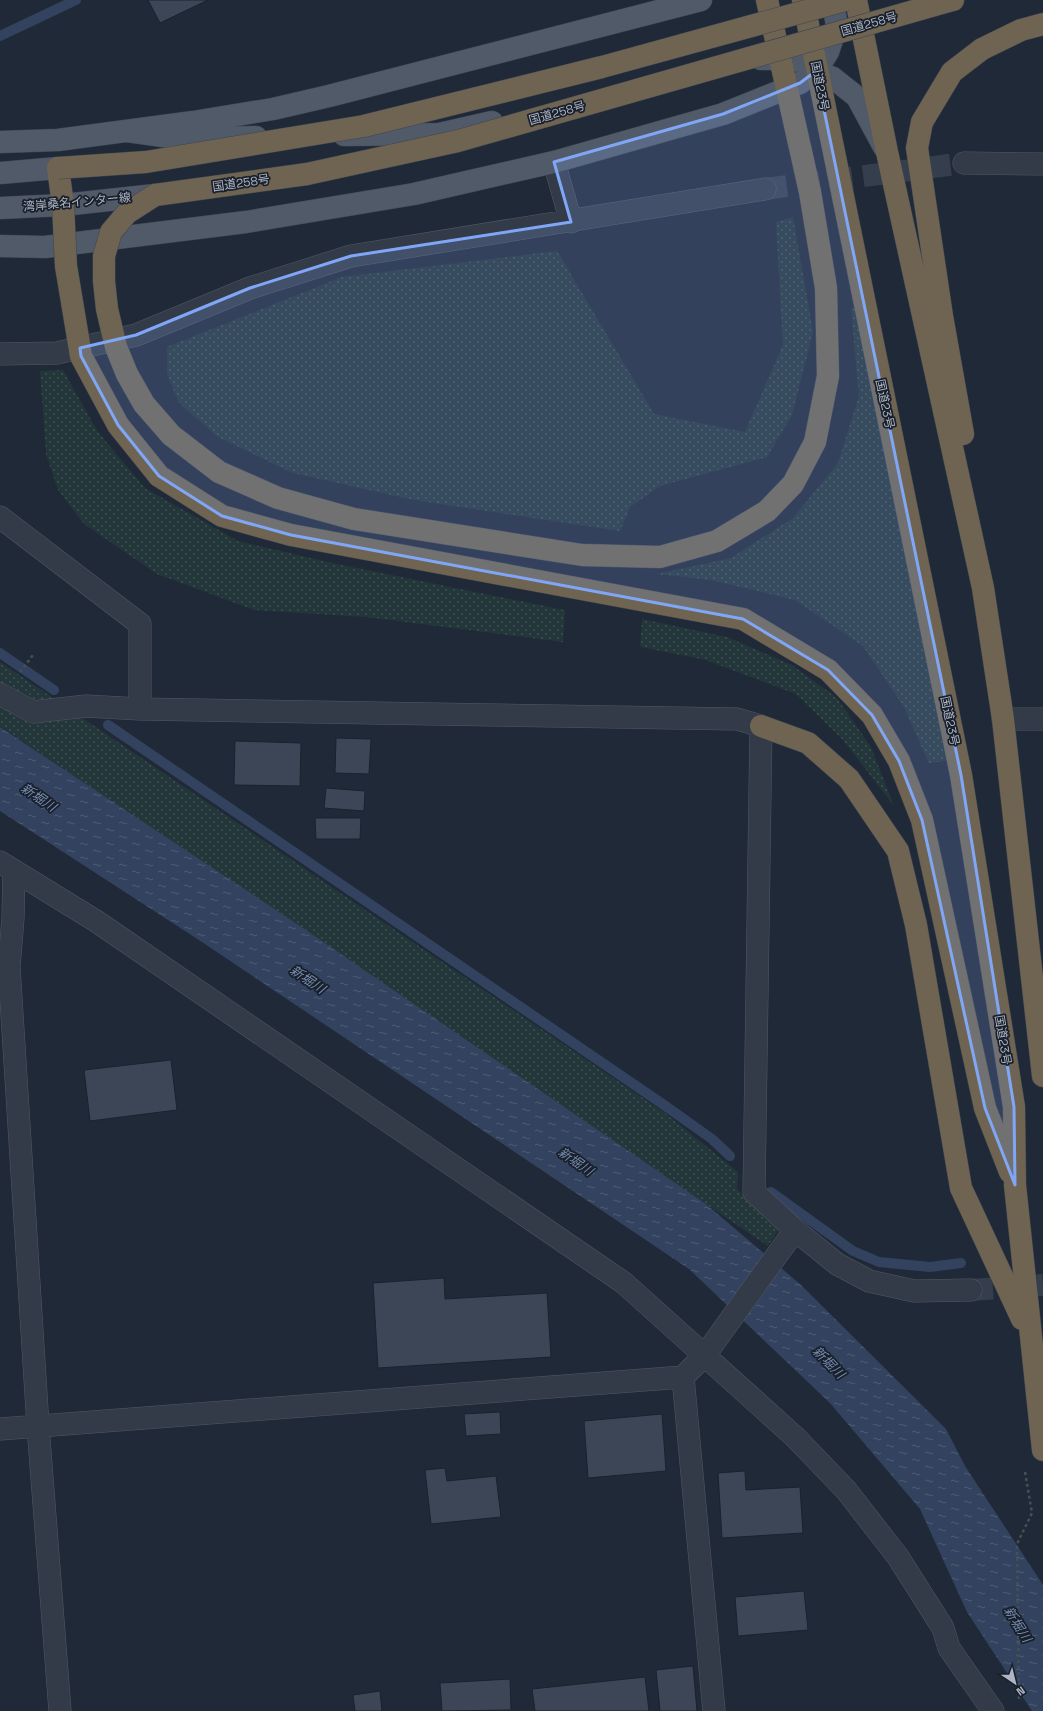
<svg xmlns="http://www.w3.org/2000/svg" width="1043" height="1711" viewBox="0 0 1043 1711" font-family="'Space Grotesk','Noto Sans JP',sans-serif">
	<defs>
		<pattern id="grass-dots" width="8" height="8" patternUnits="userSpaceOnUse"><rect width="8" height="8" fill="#233639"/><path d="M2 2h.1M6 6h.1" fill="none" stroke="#405154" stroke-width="1.8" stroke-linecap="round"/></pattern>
		<pattern id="water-ripples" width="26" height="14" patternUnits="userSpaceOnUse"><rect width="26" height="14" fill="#33435f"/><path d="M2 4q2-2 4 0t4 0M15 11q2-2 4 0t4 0" fill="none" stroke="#4e5c74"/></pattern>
	</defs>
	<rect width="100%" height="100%" fill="#202937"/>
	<path fill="url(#grass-dots)" d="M793,217L813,332L792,415L767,457L660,486L630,507L620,531L414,500L293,473L218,437L179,403L167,373V347L342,277L557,251L654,414L745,432L783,345L776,222Z
		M859,305L946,761L929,763L904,707L863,646L795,600L711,580L657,574L731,558L793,518L838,463L859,396L851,308Z
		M63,370L98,432L145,488L238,541L332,563L565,610L563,642L366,617L254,610L157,574L84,524L58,490L46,454L40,371Z
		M642,619L727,637L792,665L837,698L871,747L894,806L843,740L796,694L706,660L640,647Z
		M0,662L665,1113L738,1172L737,1189L779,1229L768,1246L0,726Z"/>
	<path fill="url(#water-ripples)" d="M0,727L300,926L706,1204L801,1285L946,1429L965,1466L1043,1585V1711H1032L967,1612L920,1509L830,1403L689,1269L202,942L0,811Z"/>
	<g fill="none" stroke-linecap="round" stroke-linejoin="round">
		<path stroke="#33435f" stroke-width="10" d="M0,36L76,0
			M0,653L54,690
			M108,725L664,1105L712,1139L730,1156
			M771,1192L853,1251L879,1262L930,1267L961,1263"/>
	</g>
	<path fill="#3c4657" stroke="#1b222e" d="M148,0H208L160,23Z
		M336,738L371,739L369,774L335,773Z
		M235,741L301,743L300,786L234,785Z
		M326,788L365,791L364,811L324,808Z
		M315,818H361L360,839H316Z
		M171,1060L177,1110L90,1121L84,1070Z
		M444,1278L445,1299L547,1293L551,1357L378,1368L373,1283Z
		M500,1412L501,1434L466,1436L464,1414Z
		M662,1414L666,1471L588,1478L584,1421Z
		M445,1468L447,1481L496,1476L501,1517L431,1524L425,1470Z
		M745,1471L746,1490L800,1487L803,1533L722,1538L718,1473Z
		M804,1591L808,1630L738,1636L735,1597Z
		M693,1666L697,1711H660L656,1670Z
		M645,1677L649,1711H535L532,1689Z
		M510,1679L511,1710L442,1711L440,1683Z
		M380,1691L382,1711H355L353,1695Z"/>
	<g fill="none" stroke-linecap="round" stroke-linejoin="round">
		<path stroke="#353e4c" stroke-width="22" stroke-dasharray="22 11" stroke-linecap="butt" d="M765,189L964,163
			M971,1290L1043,1285"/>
		<g stroke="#515865" stroke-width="23">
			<path id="minor" d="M554,162L571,222
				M964,163L1043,164
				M0,354L57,353L136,335L250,288L351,256L765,189
				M0,517L140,624V709
				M0,694L33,712L86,706L140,709L737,719L761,726L754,1192L795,1230L837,1264L869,1281L914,1291L971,1290
				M1003,719H1043
				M0,862L96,921L624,1283L795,1437L846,1490L898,1557L943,1628L949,1648L993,1711
				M14,871L13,918L9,967L38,1426L60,1711
				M0,1429L683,1377
				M714,1711L683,1377L705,1355L795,1230"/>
		</g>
		<g stroke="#3d4451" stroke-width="23">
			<path id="major" d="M761,59H781L800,61L816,71L833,78L857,97L884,147
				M127,131L184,139L256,137
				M344,135L439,134L492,122
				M0,142L58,140L193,122L273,109L329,96L701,0
				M0,173L58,168
				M0,208L63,205L155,195
				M0,246L45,247L246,222L414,194L554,162L723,114L800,83L816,71L828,52L837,25L832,0"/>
		</g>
		<g stroke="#3e4552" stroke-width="23">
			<path id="highway" d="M803,0L961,775L1014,1107L1015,1185L1043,1450
				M856,0L887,152L983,588L1003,719L1043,1076
				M935,5L953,0
				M58,168L63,205
				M963,434L942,316L917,148L922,122L952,72L982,49L1021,30L1043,24
				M171,435L219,472L278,498L354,519L582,555L660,557L717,541L767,511L793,484L815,442L828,376L826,288L810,192L767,0
				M159,476L222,516L291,535L743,619L828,670L872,715L899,761L922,820L985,1108L1010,1172
				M761,726L808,743L849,779L898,851L916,925L961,1188L1022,1319"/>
		</g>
		<path stroke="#405256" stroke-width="2.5" stroke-dasharray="3 3" stroke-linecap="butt" d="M20,672L33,655
			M1019,1699L1017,1544L1032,1513L1025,1472"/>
		<use href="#minor" stroke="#343b48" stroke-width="22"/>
		<use href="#major" stroke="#515a68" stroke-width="22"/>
		<use href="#highway" stroke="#6e6451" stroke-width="22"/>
		<g stroke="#3e4552" stroke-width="23" stroke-linecap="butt">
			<path id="highway-bridge" d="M58,168L146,162L364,126L602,67L846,0
				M63,205L66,266L81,356L118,425L159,476
				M171,435L144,404L127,374L116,347L107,309L104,281V256L111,232L127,213L155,195L307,174L458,141L935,5"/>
		</g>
		<use href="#highway-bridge" stroke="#6e6451" stroke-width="22"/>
	</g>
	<path fill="#80a7f7" fill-opacity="0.2" stroke="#80a7f7" stroke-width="3" stroke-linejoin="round" d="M816,71L961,775L1014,1107L1015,1185L985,1108L922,820L899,761L872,715L828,670L743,619L291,535L222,516L159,476L118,425L81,356L80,348L136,335L250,288L351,256L571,222L554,162L723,114L800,83Z"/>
	<g text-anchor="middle" stroke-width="3.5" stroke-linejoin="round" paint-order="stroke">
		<g font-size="12" fill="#aeb5c4" stroke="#19202c">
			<text transform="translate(869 24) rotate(-16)" y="4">国道258号</text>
			<text transform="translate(820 86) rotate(79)" y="4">国道23号</text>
			<text transform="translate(557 113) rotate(-16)" y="4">国道258号</text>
			<text transform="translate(241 183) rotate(-8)" y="4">国道258号</text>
			<text transform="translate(77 202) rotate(-5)" y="4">湾岸桑名インター線</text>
			<text transform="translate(885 404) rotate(78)" y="4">国道23号</text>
			<text transform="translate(950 721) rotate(78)" y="4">国道23号</text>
			<text transform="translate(1003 1040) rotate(81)" y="4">国道23号</text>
		</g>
		<g font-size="13" font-style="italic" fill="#758aad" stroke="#19202c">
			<text transform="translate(39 797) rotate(34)" y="5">新堀川</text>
			<text transform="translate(308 979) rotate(34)" y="5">新堀川</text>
			<text transform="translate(576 1161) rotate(35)" y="5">新堀川</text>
			<text transform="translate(829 1362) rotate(45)" y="5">新堀川</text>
			<text transform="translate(1018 1624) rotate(58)" y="5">新堀川</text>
		</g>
	</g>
	<g transform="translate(1015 1683) rotate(145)" stroke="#19202c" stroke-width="3" paint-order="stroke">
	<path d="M0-3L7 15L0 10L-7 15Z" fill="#aeb5c4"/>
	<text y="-6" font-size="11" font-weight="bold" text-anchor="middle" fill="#aeb5c4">N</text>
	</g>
</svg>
